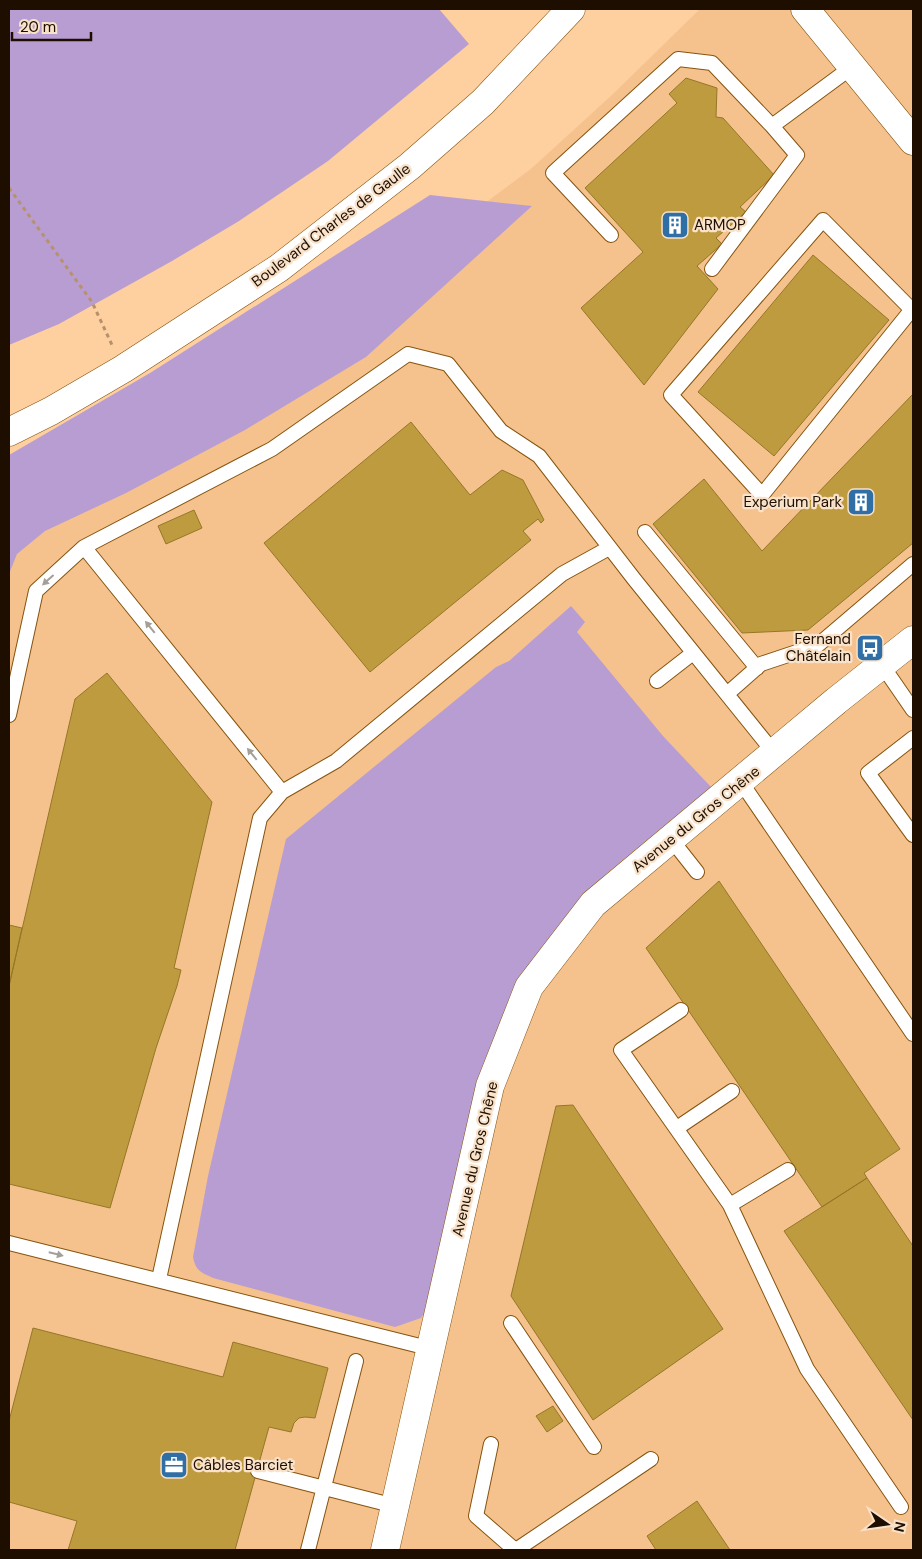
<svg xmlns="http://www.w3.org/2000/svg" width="922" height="1559" viewBox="0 0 922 1559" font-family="'DM Sans',sans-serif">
	<rect width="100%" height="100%" fill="#fecf9f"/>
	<path fill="#f5c28e" d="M700,9H913V1550H9V467L413,257L532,168L613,94Z"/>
	<path fill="#b89dd3" d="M9,9H439L469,44L328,161L239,221L172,261L59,324L9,345Z
		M430,195L532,206L366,357L245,430L126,493L45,531L17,554L9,574V455L150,373Z
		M571,606L585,622L577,632L663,736L711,787L606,874L576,904L529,967L425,1312L421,1318L395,1327L213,1278C200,1272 196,1271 193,1257L208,1176L286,839L496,667L509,661Z"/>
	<path fill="#bf9b40" stroke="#957727" d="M686,78L717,88L716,117L723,118L774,175L740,207L746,212L716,238L722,244L697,266L718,289L644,385L581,308L643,252L585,188L677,103L669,94Z
		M813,255L889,320L774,456L698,392Z
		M913,394V543L808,630L742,633L653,524L704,479L762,551Z
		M411,422L470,495L502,470L523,480L544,520L541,523L538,519L523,531L531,540L370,672L264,543Z
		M194,510L202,528L166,544L158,526Z
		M107,673L212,802L174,968L181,970L177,986L156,1048L110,1208L9,1184V986L75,699Z
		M719,881L900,1149L864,1173L867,1178L822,1207L646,948Z
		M9,925L22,928L9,986Z
		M573,1105L723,1329L593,1420L511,1296L556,1106Z
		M867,1178L913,1246V1420L784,1231Z
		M33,1328L223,1377L233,1342L328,1368L315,1418L305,1417L299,1418L294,1423L291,1432L269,1427L235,1550H68L77,1521L9,1502V1421Z
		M553,1406L563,1421L547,1432L536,1416Z
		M697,1501L730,1550H656L647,1536Z"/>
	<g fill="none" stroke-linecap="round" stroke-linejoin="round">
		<g stroke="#86540e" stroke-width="16">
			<path id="service" d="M611,235L553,173L678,59L712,63L772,126
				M712,269L797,155L772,126L852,67
				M911,309L823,220L671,395L762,495L913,308
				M645,532L757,668
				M84,547L282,792
				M882,665L913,710
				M657,681L693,653
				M727,694L761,664L818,645L913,564
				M9,715L36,591L84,547L272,449L408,354L448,364L501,431L539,456L634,579L775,754
				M913,738L868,773L913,835
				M741,782L913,1034
				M671,839L697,872
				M681,1010L621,1050L730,1205L807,1369L901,1507
				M677,1128L732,1091
				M730,1205L788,1170
				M9,1243L432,1349
				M159,1279L260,818L282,792L336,761L562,574L609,548
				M511,1323L594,1447
				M491,1444L476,1516L515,1550
				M258,1471L395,1506
				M308,1550L356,1361
				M516,1550L651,1459"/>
		</g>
		<g stroke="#86540e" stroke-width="29">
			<path id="minor" d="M385,1550L490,1086L529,987L593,904L836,701L913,640"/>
		</g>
		<g stroke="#86540e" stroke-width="29">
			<path id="tertiary" d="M805,9L913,141
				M9,432L51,411L123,369L279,268L410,166L483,102L571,9"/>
		</g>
		<path stroke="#b6916c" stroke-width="3" stroke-dasharray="4 4" stroke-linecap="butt" d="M9,188L92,302L112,345"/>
		<use href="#service" stroke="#fff" stroke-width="14"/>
		<use href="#minor" stroke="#fff" stroke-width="28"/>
		<use href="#tertiary" stroke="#fff" stroke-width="28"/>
	</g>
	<defs><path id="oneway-solid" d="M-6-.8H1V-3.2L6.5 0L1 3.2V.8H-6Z" transform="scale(1.25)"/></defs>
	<g fill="#a59f99">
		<use href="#oneway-solid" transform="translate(48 580) rotate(138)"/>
		<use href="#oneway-solid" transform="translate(150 627) rotate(-129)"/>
		<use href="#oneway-solid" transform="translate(252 754) rotate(-129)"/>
		<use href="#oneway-solid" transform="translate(56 1254) rotate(14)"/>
	</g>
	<defs>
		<g id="building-square" transform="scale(1.4375)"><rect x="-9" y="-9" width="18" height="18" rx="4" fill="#2f6fa5" stroke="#f9e2ca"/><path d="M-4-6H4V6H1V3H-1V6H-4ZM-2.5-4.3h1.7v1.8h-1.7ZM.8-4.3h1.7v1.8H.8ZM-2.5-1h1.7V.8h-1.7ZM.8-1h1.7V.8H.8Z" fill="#fff"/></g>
		<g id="bus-square" transform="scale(1.4375)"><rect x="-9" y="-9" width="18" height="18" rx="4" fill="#2f6fa5" stroke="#f9e2ca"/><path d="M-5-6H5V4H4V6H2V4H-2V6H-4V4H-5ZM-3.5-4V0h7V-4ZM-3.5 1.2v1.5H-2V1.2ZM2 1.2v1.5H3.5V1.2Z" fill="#fff"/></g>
		<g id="office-square" transform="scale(1.4375)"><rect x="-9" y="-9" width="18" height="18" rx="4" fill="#2f6fa5" stroke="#f9e2ca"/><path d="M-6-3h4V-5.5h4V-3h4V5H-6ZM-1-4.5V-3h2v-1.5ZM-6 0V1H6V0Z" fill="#fff"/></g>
	</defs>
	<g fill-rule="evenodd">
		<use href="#building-square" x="675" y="225"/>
		<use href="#building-square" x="861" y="502"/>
		<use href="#bus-square" x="870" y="648"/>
		<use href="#office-square" x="174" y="1465"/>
	</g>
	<g text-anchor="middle" stroke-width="4.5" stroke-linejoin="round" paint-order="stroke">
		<g font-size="15" fill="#1e0e00" stroke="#f9e2ca">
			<text transform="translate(331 225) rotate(-37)" y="5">Boulevard Charles de Gaulle</text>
			<text transform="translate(696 819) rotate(-39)" y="5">Avenue du Gros Chêne</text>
			<text transform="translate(475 1159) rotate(-77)" y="5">Avenue du Gros Chêne</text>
		</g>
		<g font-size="15" fill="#1e0e00" stroke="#f9e2ca" text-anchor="start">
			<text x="694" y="230">ARMOP</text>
			<text x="842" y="507" text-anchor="end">Experium Park</text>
			<text x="851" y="644" text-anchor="end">Fernand<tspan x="851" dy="17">Châtelain</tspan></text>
			<text x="193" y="1470">Câbles Barciet</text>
		</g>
	</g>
	<rect width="922" height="1559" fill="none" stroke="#1e0e00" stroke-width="20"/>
	<g transform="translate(887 1524) rotate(103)" stroke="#f9e2ca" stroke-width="4" paint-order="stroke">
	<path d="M0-4L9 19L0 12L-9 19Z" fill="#1e0e00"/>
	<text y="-8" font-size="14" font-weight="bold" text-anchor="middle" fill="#1e0e00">N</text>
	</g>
	<path d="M12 32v8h79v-8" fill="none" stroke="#1e0e00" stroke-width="2.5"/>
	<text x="20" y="32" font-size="15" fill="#1e0e00" stroke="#f9e2ca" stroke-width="4" paint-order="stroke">20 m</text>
</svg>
